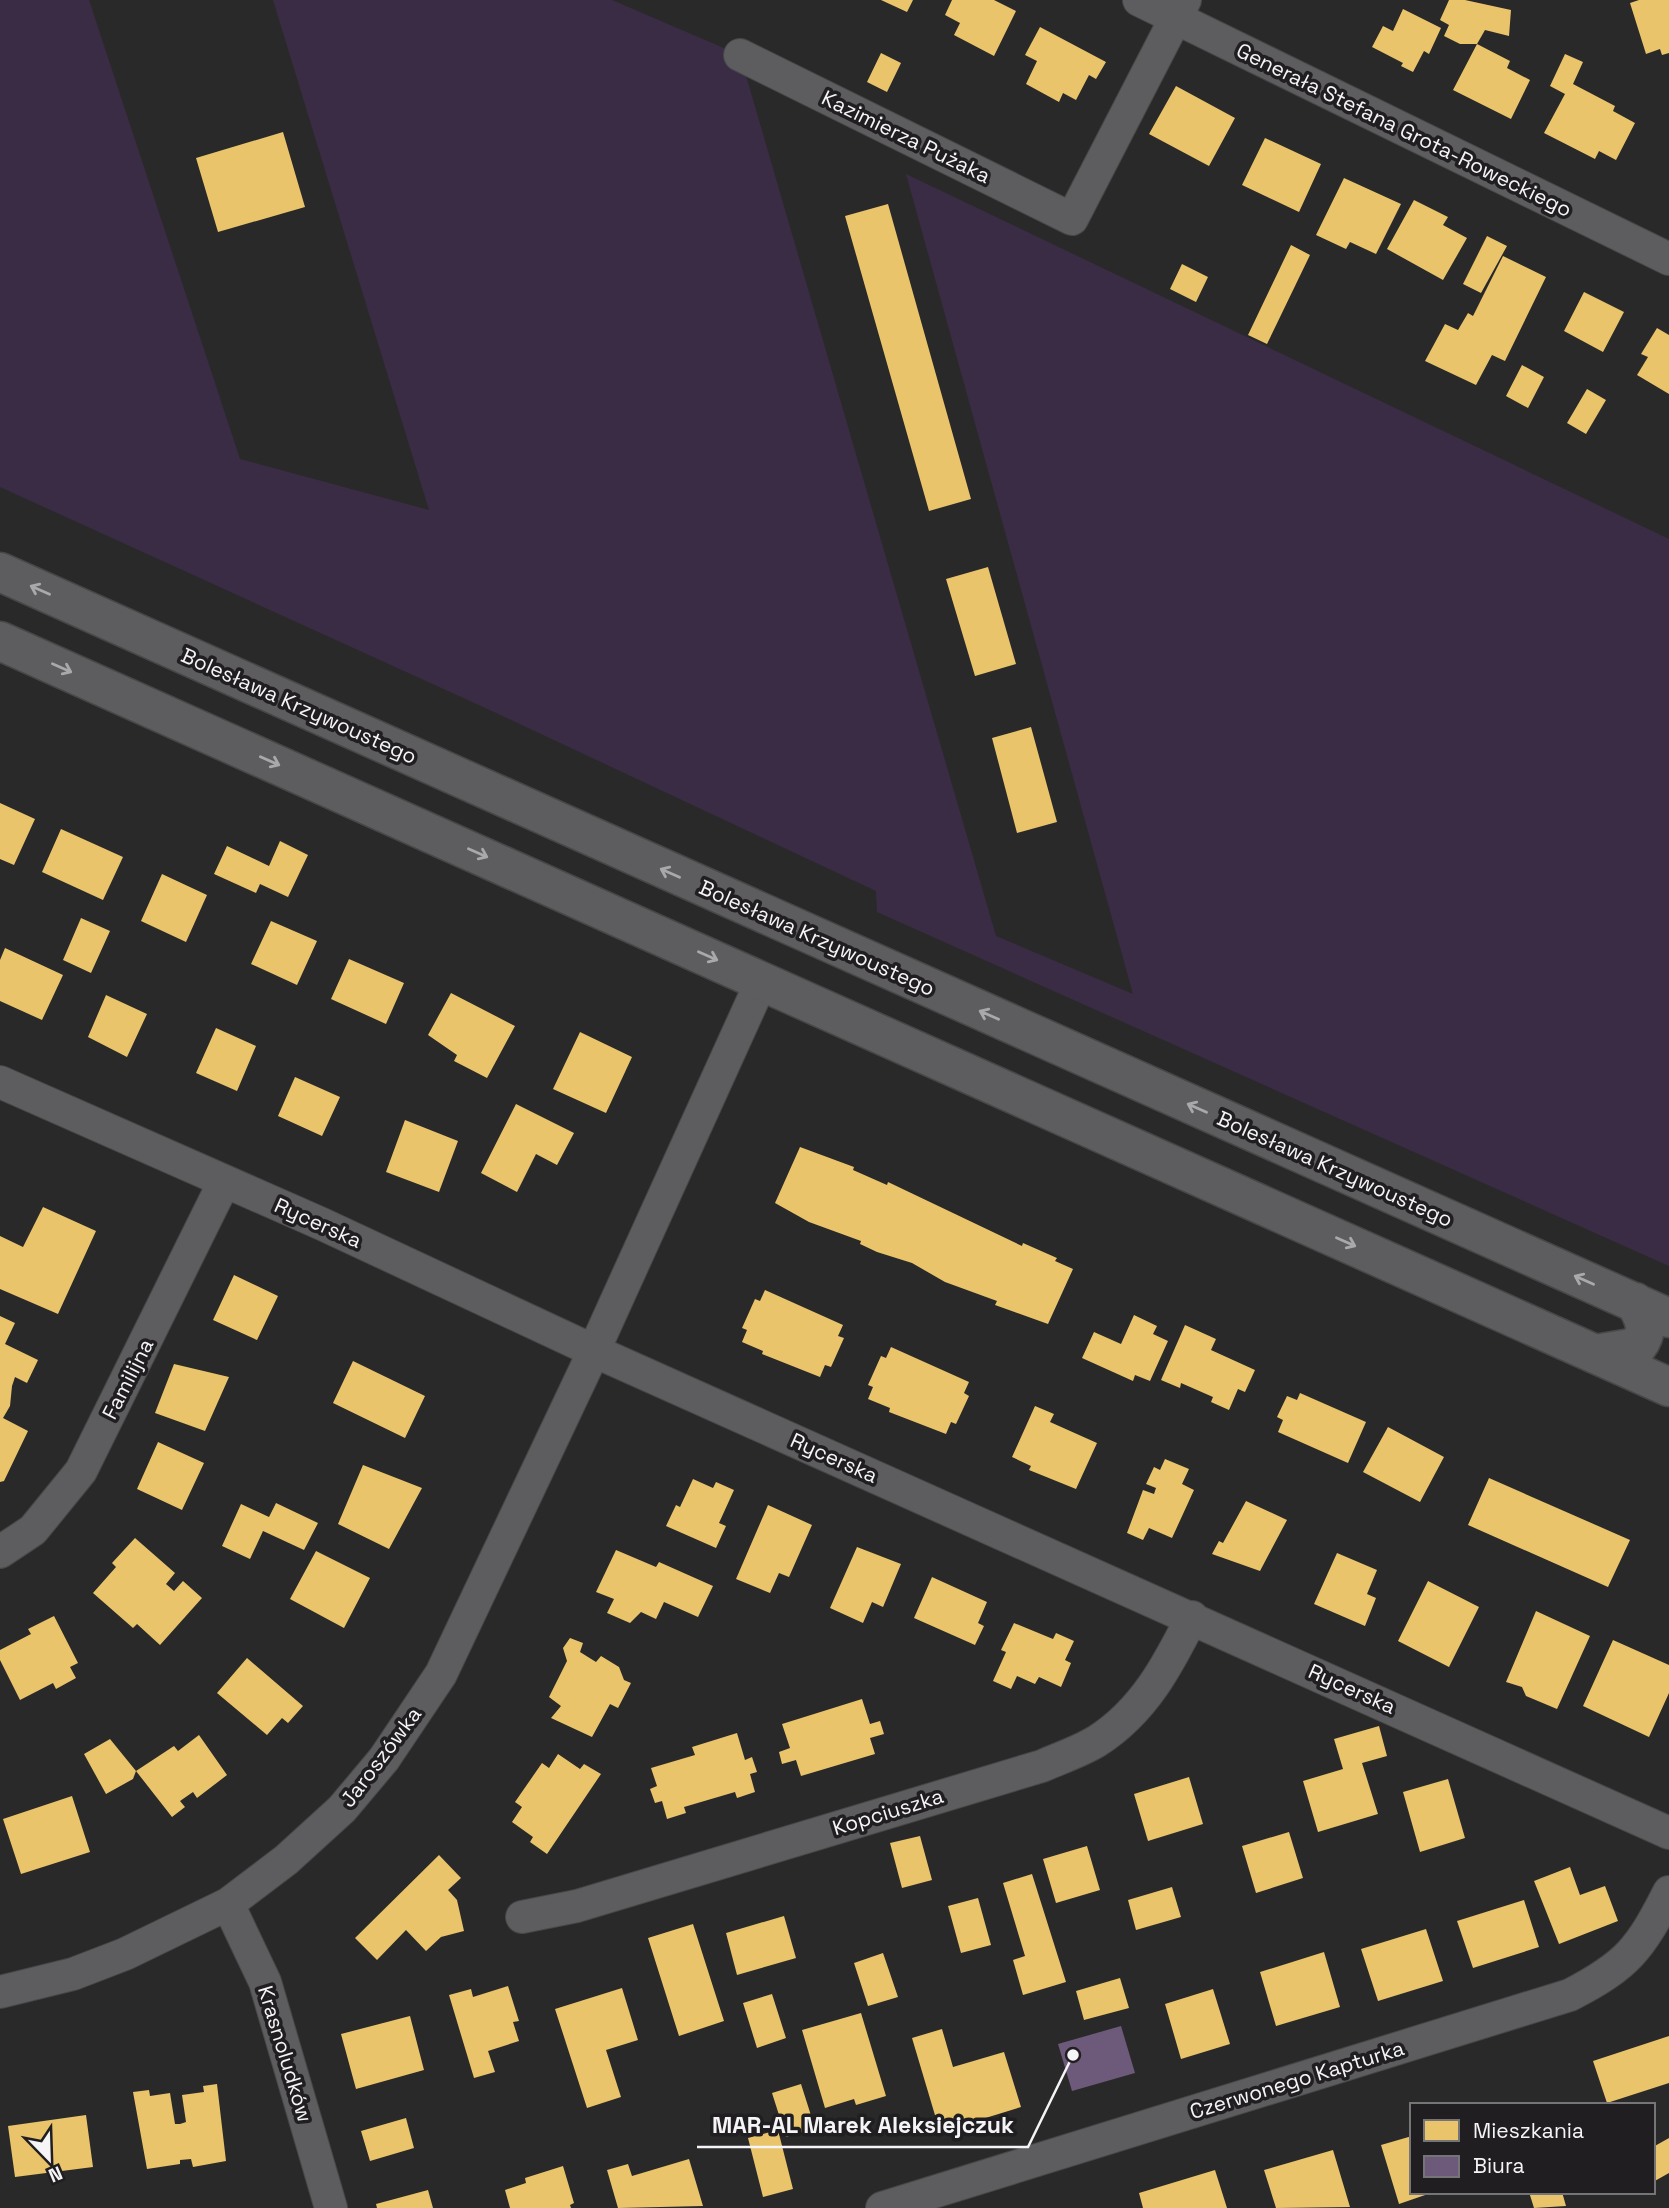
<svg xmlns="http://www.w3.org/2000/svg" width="1669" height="2208" viewBox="0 0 1669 2208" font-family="'Space Grotesk',sans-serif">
	<rect width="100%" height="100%" fill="#2a292a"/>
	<path fill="#3b2c45" d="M0,0H89L240,459L429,510L273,0H612L740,55L996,936L1133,994L906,174L1669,539V1266L877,912L876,891L492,711L0,487Z"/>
	<path fill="#e9c46a" d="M881,0H913L907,12Z
		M952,0H994L1016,11L994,56L954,35L960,23L945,15Z
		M1449,0H1465L1511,10L1509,36L1485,30L1477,44H1460L1444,36L1449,25L1440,20Z
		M1639,0H1669V53L1662,55L1660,49L1646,54L1630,3Z
		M1403,9L1441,28L1429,54L1424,51L1413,72L1401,66L1403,63L1372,47L1383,26L1393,31Z
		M1040,27L1106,62L1096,79L1089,75L1076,100L1063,93L1059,102L1026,84L1037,61L1025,55Z
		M1477,44L1510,61L1507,68L1530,80L1511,119L1453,90Z
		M881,53L901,63L887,92L867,82Z
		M1565,54L1583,62L1573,84L1615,106L1613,111L1635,123L1616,160L1599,151L1595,159L1544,133L1565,94L1550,86Z
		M1176,86L1235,118L1209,166L1149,134Z
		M283,132L305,207L218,232L196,158Z
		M1265,138L1321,164L1299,212L1242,185Z
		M1344,178L1401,204L1376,254L1350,242L1346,249L1316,235Z
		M1414,200L1448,217L1443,225L1467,238L1443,280L1387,249Z
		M888,204L971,499L929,511L845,216Z
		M1487,236L1507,246L1481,293L1463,284Z
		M1291,245L1310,255L1267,344L1248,335Z
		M1503,256L1546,277L1505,361L1492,355L1476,385L1425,361L1445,324L1458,330L1468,313L1473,316Z
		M1182,264L1208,277L1196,302L1170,289Z
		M1584,292L1624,312L1603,352L1564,331Z
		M1657,328L1669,335V394L1637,375L1648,357L1641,354Z
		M1522,365L1544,377L1528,408L1506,396Z
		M1587,389L1606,400L1586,434L1567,423Z
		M988,567L1016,664L975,676L946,579Z
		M1031,727L1057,822L1017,833L992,738Z
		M0,803L35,819L14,865L0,859Z
		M61,829L123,857L103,900L42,872Z
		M280,841L308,855L288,897L260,884L256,893L214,874L227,846L269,866Z
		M162,874L207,895L186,942L141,921Z
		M81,918L110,931L91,973L63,960Z
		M271,921L317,941L297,985L251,964Z
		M5,948L63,975L42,1020L0,1001V960Z
		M349,959L404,983L386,1024L331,999Z
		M451,993L515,1026L487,1078L454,1061L457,1055L428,1035Z
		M106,995L147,1014L127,1057L88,1037Z
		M216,1028L256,1046L237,1091L196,1073Z
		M580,1032L632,1057L606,1113L553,1089Z
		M295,1077L340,1097L322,1136L278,1116Z
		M516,1104L574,1133L557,1165L536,1154L517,1192L481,1173Z
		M405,1120L458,1141L439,1192L386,1172Z
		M800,1147L854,1167L853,1170L887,1185L888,1182L1022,1246L1023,1243L1057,1258L1055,1261L1073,1269L1048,1324L995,1305L997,1301L945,1282L912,1263L877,1252L860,1244L861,1241L809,1222L775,1203Z
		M43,1207L96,1231L58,1314L0,1289V1236L23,1247Z
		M234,1275L278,1296L257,1340L213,1320Z
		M765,1290L843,1325L838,1336L844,1338L831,1367L825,1365L820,1377L762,1354L763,1351L742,1342L747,1330L742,1328L755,1299L760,1301Z
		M1134,1315L1157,1326L1153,1334L1168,1341L1150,1381L1135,1375L1133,1381L1082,1358L1094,1332L1121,1344Z
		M0,1316L15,1323L5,1344L38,1360L27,1383L15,1377L12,1386L10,1406L3,1418L28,1431L4,1481L0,1482Z
		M1185,1325L1216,1339L1211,1350L1255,1370L1245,1392L1238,1389L1229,1410L1211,1402L1213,1397L1181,1383L1180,1388L1161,1380Z
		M891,1347L969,1382L964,1393L969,1396L956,1424L951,1422L946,1434L889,1412L890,1408L868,1399L873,1387L868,1385L881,1356L886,1358Z
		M353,1361L425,1396L405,1438L333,1403Z
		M174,1364L229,1377L205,1431L155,1413Z
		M1300,1393L1366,1422L1348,1463L1278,1432L1283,1420L1277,1417L1287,1396L1297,1400Z
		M1035,1406L1054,1414L1050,1422L1097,1443L1076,1489L1029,1470L1031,1466L1012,1457Z
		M1388,1427L1444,1457L1420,1502L1363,1472Z
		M158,1442L204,1463L182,1510L137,1489Z
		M1165,1459L1189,1469L1182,1484L1194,1490L1172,1538L1149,1528L1143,1540L1127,1533L1143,1490L1154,1494L1156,1488L1146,1484L1154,1467L1160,1470Z
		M363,1465L422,1488L389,1549L338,1524Z
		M1489,1478L1630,1540L1608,1587L1468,1525Z
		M693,1479L713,1488L716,1482L734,1490L719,1523L726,1526L716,1548L666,1526L676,1505L680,1507Z
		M1246,1501L1287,1520L1260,1571L1212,1554L1219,1541L1223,1543Z
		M276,1503L318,1523L304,1550L263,1531L250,1559L222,1546L241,1504L269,1517Z
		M768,1505L812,1525L789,1577L779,1573L770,1593L736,1579Z
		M135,1538L175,1573L166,1584L174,1591L183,1581L202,1598L160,1645L137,1624L133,1628L93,1593L116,1567L112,1563Z
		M857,1547L901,1564L883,1607L872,1602L863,1623L830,1608Z
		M616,1550L656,1567L659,1562L713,1586L698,1617L664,1602L656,1619L641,1612L630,1623L607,1613L614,1599L596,1592Z
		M316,1551L370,1578L344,1628L290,1599Z
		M1337,1553L1377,1570L1367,1594L1376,1598L1365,1626L1314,1604Z
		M932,1577L987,1602L978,1623L984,1626L975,1645L914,1618Z
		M1428,1581L1479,1607L1449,1667L1398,1641Z
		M1536,1611L1590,1636L1557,1709L1526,1696L1522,1687L1506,1682Z
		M54,1616L78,1663L70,1667L76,1678L56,1689L53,1683L20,1700L0,1660V1650L31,1634L28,1629Z
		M1014,1623L1053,1639L1056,1633L1074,1641L1065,1660L1071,1663L1061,1687L1039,1677L1035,1684L1017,1676L1011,1689L993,1681L1006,1652L1001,1650Z
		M570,1638L583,1643L580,1652L596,1662L601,1656L619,1667L624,1680L631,1683L618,1708L610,1704L592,1737L551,1718L561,1706L549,1697L567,1661L563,1648Z
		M1613,1640L1669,1665V1693L1649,1737L1583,1706Z
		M247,1658L303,1706L288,1723L282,1718L267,1735L217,1693Z
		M862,1699L870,1724L880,1721L884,1734L870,1738L875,1754L801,1776L796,1760L782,1764L779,1752L790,1748L782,1724Z
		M1379,1726L1387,1756L1362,1763L1378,1814L1318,1832L1303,1781L1343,1769L1334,1739Z
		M737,1733L745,1760L752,1757L757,1772L750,1774L755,1792L737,1798L735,1792L684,1807L686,1813L667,1819L662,1801L655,1803L650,1789L657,1786L651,1768L695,1755L692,1747Z
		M199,1735L227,1775L197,1798L193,1792L180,1801L185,1807L172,1817L136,1771L174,1746L178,1751Z
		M110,1739L136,1771L133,1779L106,1794L84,1754Z
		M558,1754L580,1769L584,1764L601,1774L547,1854L530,1842L533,1837L512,1822L522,1807L515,1802L542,1763L549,1768Z
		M1189,1777L1203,1824L1148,1841L1134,1794Z
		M1448,1779L1465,1838L1420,1852L1403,1792Z
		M72,1796L90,1852L21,1874L3,1819Z
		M1289,1832L1303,1878L1256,1893L1242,1846Z
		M920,1836L932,1880L902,1888L890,1843Z
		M1087,1846L1100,1890L1056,1903L1043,1859Z
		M439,1855L461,1878L448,1890L457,1900L464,1931L441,1937L426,1951L406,1930L377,1960L355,1938Z
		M1570,1867L1580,1895L1605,1886L1618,1921L1559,1944L1534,1881Z
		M1032,1874L1066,1982L1023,1995L1013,1960L1025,1956L1003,1883Z
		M1172,1887L1181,1917L1136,1930L1128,1900Z
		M978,1898L991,1945L961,1953L948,1906Z
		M1524,1900L1539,1947L1473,1968L1457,1921Z
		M784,1916L796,1958L737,1975L726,1933Z
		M693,1924L724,2021L679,2036L648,1938Z
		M1426,1929L1443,1981L1378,2001L1361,1949Z
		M1324,1952L1340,2007L1276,2026L1260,1972Z
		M883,1953L898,1997L868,2006L854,1963Z
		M1120,1978L1129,2008L1084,2020L1076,1991Z
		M508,1986L519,2021L513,2022L519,2041L488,2051L495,2072L474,2078L449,1995L471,1989L473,1997Z
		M622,1988L638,2040L606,2050L621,2097L587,2108L555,2009Z
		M1213,1989L1230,2044L1181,2059L1165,2004Z
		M772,1994L786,2038L757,2048L743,2003Z
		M861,2013L886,2096L856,2105L854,2099L825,2108L802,2030Z
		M410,2016L424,2070L356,2089L341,2034Z
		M942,2029L953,2067L1004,2052L1021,2107L940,2132L912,2038Z
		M1669,2036V2083L1607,2103L1593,2061Z
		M217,2084L226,2161L193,2167L191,2159L180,2160V2164L147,2169L133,2092L149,2090L150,2096L170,2093L175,2124H180L186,2122L182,2095L204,2092L203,2086Z
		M801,2084L815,2128L786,2137L772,2093Z
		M86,2115L93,2167L15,2177L8,2126Z
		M406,2118L414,2148L370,2161L361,2131Z
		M778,2130L793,2189L763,2197L748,2138Z
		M1412,2136V2192L1431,2193L1399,2204L1381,2145Z
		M1669,2138V2173L1653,2182V2147Z
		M1333,2150L1350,2207L1276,2208L1264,2170Z
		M689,2159L703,2206L618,2208L607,2170L628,2164L632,2176Z
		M563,2166L574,2203L570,2205L571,2208H510L505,2190L526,2183L525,2178Z
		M1215,2170L1227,2208H1143L1139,2193Z
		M428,2190L433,2208H377L376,2204Z
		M1529,2192H1562L1566,2206L1534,2208Z"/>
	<path fill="#6d597a" d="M1121,2026L1135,2073L1072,2091L1058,2044Z"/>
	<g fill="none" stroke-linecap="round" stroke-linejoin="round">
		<g stroke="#484748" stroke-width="34">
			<path id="street" d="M1139,0L1669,259
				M740,55L1072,219L1185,0
				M0,1082L322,1224L594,1351L1669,1833
				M0,1552L33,1530L81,1471L224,1182
				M228,1904L265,1982L331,2208
				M522,1917L577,1906L1042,1766C1060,1758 1081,1751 1097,1741C1144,1711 1168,1665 1192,1617
				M0,1992L73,1974L125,1954L228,1904L286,1860L342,1809L384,1759L441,1674L585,1370L762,980
				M882,2208L1570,1995C1628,1965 1640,1949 1669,1892"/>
		</g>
		<g stroke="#484748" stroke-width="41">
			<path id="secondary" d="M0,572L1669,1318
				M0,641L1669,1387
				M1595,1354L1637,1347C1650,1330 1645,1320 1635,1302"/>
		</g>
		<use href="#street" stroke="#5d5c5e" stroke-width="32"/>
		<use href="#secondary" stroke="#5d5c5e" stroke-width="38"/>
	</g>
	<defs><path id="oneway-shaft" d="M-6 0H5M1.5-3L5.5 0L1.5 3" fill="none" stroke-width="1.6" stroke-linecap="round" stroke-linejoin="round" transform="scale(1.75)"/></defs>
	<g stroke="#a9a8aa">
		<use href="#oneway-shaft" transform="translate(40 590) rotate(-156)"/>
		<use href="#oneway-shaft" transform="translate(62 668) rotate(24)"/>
		<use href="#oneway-shaft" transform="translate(270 761) rotate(24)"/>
		<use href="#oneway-shaft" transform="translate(478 853) rotate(24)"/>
		<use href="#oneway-shaft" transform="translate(670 873) rotate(-156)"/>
		<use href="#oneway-shaft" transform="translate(708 956) rotate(24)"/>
		<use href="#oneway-shaft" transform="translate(989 1015) rotate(-156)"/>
		<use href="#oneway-shaft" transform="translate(1197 1108) rotate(-156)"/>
		<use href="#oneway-shaft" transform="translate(1346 1242) rotate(24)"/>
		<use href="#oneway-shaft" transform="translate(1584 1280) rotate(-156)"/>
	</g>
	<g text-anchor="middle" stroke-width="7" stroke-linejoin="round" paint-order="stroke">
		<g font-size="21" fill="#f5f4f6" stroke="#201e21">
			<text transform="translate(1404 130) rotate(26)" y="7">Generała Stefana Grota-Roweckiego</text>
			<text transform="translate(906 137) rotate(26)" y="7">Kazimierza Pużaka</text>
			<text transform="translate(299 706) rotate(24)" y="7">Bolesława Krzywoustego</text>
			<text transform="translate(817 938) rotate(24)" y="7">Bolesława Krzywoustego</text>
			<text transform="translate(1335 1169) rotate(24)" y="7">Bolesława Krzywoustego</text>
			<text transform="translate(318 1223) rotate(24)" y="7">Rycerska</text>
			<text transform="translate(128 1379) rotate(-63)" y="7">Familijna</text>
			<text transform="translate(834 1458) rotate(24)" y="7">Rycerska</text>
			<text transform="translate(1352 1689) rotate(24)" y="7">Rycerska</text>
			<text transform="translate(381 1757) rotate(-53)" y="7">Jaroszówka</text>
			<text transform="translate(888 1812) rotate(-17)" y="7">Kopciuszka</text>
			<text transform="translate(285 2054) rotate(73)" y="7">Krasnoludków</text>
			<text transform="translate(1297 2080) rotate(-17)" y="7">Czerwonego Kapturka</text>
		</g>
	</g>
	<path fill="none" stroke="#f5f4f6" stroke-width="2.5" d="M1073 2055L1028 2147H697"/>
	<circle fill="#f5f4f6" stroke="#201e21" stroke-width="2.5" cx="1073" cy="2055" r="7"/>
	<g font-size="23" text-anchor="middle" font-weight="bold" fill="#f5f4f6" stroke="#201e21" stroke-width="7" stroke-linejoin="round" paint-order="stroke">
		<text x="863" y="2133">MAR-AL Marek Aleksiejczuk</text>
	</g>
	<rect x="1410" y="2103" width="245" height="91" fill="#201e21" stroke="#757476" stroke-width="2"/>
	<rect x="1424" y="2120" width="35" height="21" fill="#e9c46a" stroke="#757476" stroke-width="2"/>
	<text x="1473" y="2138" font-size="21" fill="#f5f4f6">Mieszkania</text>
	<rect x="1424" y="2156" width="35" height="21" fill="#6d597a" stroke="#757476" stroke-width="2"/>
	<text x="1473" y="2173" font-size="21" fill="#f5f4f6">Biura</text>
	<g transform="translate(49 2159) rotate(157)" stroke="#201e21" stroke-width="5" paint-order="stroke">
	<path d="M0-5L12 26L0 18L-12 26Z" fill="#f5f4f6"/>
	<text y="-10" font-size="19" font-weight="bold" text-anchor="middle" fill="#f5f4f6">N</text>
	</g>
</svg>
